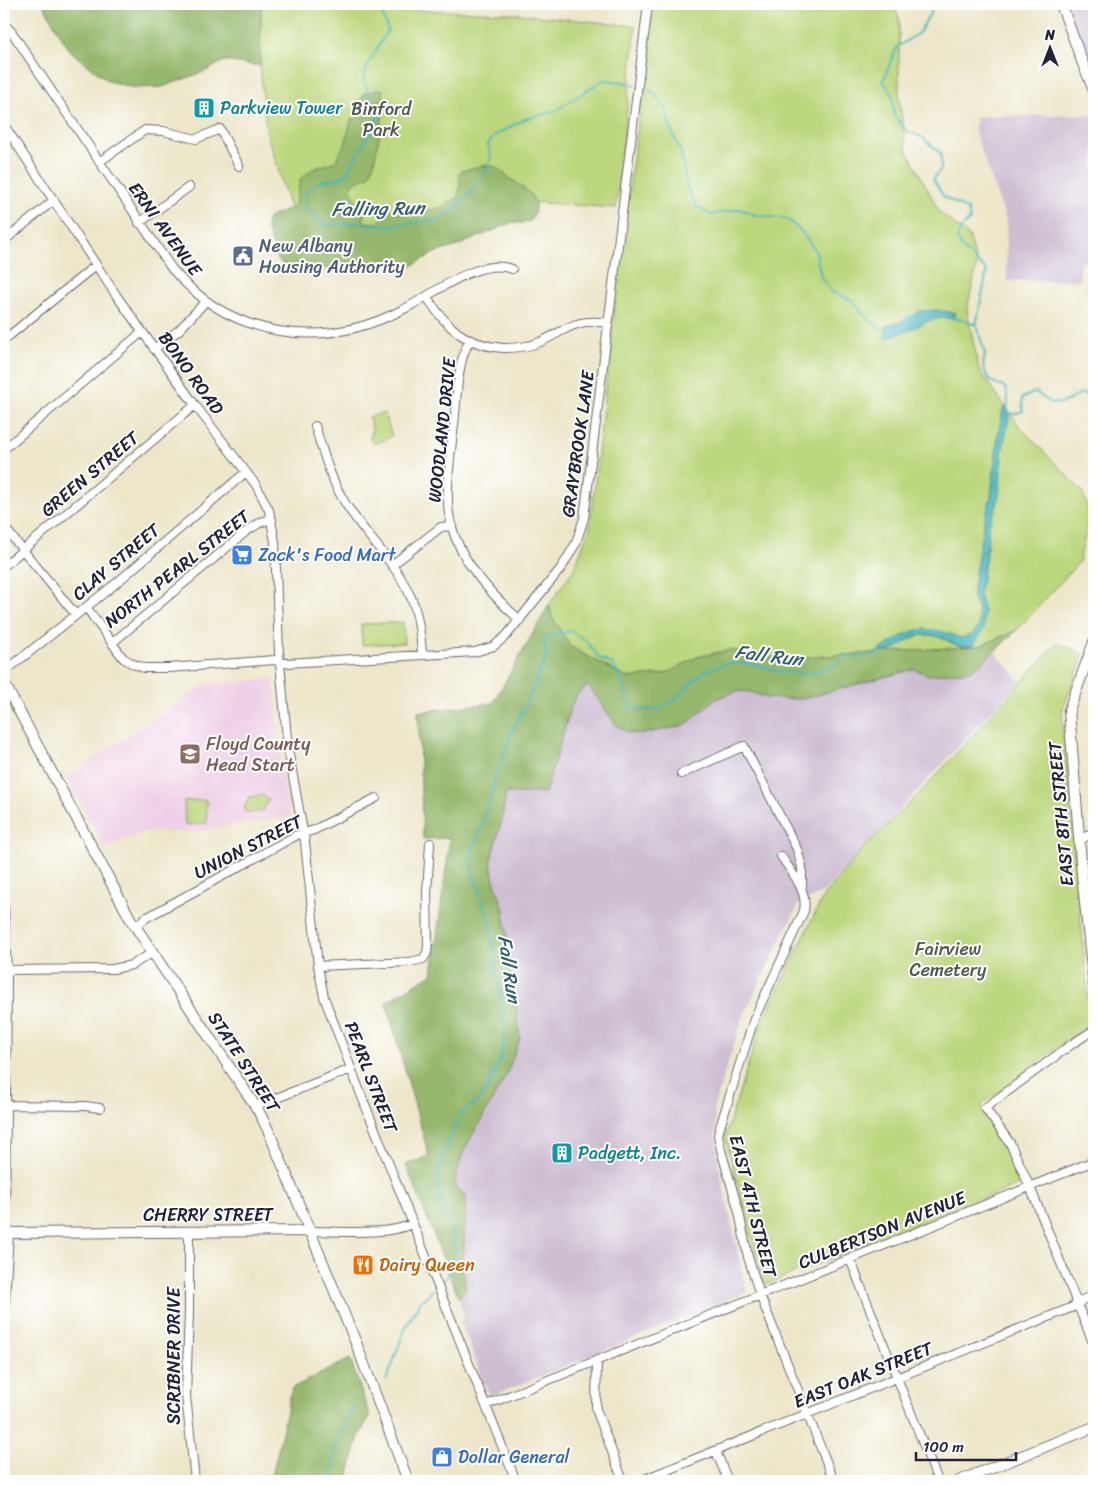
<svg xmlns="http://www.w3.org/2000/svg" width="1098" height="1485" viewBox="0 0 1098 1485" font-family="Sriracha,sans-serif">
	<rect width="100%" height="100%" fill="#fff"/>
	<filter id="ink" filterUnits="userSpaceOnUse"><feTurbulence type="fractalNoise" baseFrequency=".02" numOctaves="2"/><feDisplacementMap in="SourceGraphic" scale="10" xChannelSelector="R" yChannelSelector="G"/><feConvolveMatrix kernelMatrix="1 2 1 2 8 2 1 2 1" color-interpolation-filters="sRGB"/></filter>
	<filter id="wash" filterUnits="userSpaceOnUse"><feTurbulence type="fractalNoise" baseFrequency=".0096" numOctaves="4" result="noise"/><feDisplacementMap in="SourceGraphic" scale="20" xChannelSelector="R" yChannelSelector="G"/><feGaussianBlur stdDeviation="1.12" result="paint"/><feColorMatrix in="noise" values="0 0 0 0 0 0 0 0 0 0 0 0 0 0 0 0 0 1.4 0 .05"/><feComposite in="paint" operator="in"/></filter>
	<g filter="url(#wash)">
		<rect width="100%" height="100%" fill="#ede6c9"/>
		<path fill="#efd0e6" d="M274,678L280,768L290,816L190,832H143L123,840L105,850L67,777L205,685Z"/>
		<path fill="#cdbed2" d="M1065,4H1094V81Z
			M1094,115V262H1080V280L1007,281L1006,220L975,133V116Z
			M995,652L1020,681L823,892L798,905L742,1019L714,1106L718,1163L747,1292L494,1395L489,1394L460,1321L464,1319L459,1298L466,1288L455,1186L456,1175L464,1150L506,1076L520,1038L504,910L493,877L491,859L502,819L506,793L568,716L576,696L588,685L616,726L659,732L689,722L714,700L737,691L751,692L766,698L865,682L914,668L929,675L980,665Z"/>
		<path fill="#bcd77d" stroke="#6f7c5c" d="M261,4H379V9L511,13L636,26L616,208L532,202L332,242L291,212L266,130L260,66Z
			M654,4H894L899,18V98L906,148L940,213L969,236L977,264L967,310L979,370L1020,427L1082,491L1090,514L1079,562L1017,630L980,646L779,659L730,650L697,657L665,674L627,678L571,647L552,617L549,605L574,569L590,527L619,264Z
			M384,413L392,436L380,442L373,443L370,440L372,428L369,417Z
			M403,622L404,643L362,645L361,624Z
			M1057,643L1084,654L1062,711L1090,1020L1084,1028L981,1105L987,1119L1006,1145L1023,1183L764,1285L725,1137L761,1024L824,895L860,852L923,790Z
			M261,795L269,799L263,811L250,813L245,812L244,808L250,797Z
			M206,800L207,823L185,825L184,801Z"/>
		<path fill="#95b86c" stroke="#5c6d54" d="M43,4H261L260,66L224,61L206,71L162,87L135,88L108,81L68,49Z
			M382,89L385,104L374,163L369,176L356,181L350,189L357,201L370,205L363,218L365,222L378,223L388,212L392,210L401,214H410L440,208L457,198L460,188L459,174L461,171C466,170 484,165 487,165C495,165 502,172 507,176C523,188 546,199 530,221L521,223L513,222L457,246L434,253L408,268L388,259L361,266H349L322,269L291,268L282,264L276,257L266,226L268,218L295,206L301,178L313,169L336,161L339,153L345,145L351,120L358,110L364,93Z
			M549,605L552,617L571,647L627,678L665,674L697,657L730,650L779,659L980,646L1017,630L980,665L970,671L929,675L914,669L802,699L766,698L751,692L737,691L714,700L689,722L681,726L643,734L629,733L616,725L588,685L576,696L571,707L545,793H506L502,819L491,859L493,877L504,910L520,1038L506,1076L464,1150L456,1175L455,1186L466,1196L463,1268L466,1289L459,1298L406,1165L429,1156L386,1002L432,974L450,838L423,839L418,712L493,703Z
			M350,1359L370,1416L359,1436L347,1481H271L292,1388Z"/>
		<path fill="#47b6be" stroke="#346c7c" d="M937,310L955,313L953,319C936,315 922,324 908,331C901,334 892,336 885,339L886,326L899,323L920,311Z
			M1004,405L1010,413L1002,452L1000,487L997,505L989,524L987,549L979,595L984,611V628L975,644C952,652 949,635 927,635C909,634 903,648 888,651C885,652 880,652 877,652C911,629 920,622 961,638L973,634L979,625L978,609L973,598V586L984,521L991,496L998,433Z"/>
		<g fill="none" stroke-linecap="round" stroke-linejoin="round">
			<path stroke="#47b6be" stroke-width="2" d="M389,4L383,16L388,30L367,66L364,81L378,119C367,139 354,157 345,177L322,181L306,192L305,208L325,225L358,223L387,226L440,220L467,197L486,172L491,158L488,144L494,136L525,119L555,111L603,80L624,82L635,86
				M933,4L932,10L919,33L897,47L883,81L892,93L894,115L907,131L922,137L941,154V169L933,179L944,197L968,210L970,220L962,227L957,238L961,247L987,271L976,325L985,353L983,367L989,380L1006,388L1008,402L1007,411
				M639,87L652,91L666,108L670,128L681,152L687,188L697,207L711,215L740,209L755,215L787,219L802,232L816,252L821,278L833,293L852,300L865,316L882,330H886
				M951,318L961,319L976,325
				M1008,413L1015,414L1023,411L1022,398L1036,392C1054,409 1060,406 1081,393L1094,398
				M441,1283L447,1277L456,1253L451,1229L439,1198L438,1176L443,1153L463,1112L479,1100L488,1086L501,1057L505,1028L490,922L469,862L474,842L483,823L496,776L515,724L526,704L547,655L544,647L546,639L556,634L572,631L587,642L599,658L613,665L623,683L630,706L635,709L659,710L676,699L688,685L705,671L727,663L753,664L781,672L810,674L829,668L846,656L868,657L881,652
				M387,1379L406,1326L421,1301L435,1288
				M331,1481L333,1461L340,1434L354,1407"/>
		</g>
	</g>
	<g filter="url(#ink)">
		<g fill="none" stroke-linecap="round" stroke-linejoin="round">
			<g stroke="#69676d" stroke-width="10">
				<path id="street" d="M4,24L11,31L172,269C232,339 322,351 402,310C432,296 478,256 512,269
					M4,125L116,295L195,405L246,472L256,485L269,510L275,542L279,653L288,749L305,842L318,966L324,997L360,1092L516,1481
					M99,162L145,130L163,131L196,139L220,129L239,166
					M139,223L189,187
					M4,241L54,200
					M427,297C446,327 465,345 503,348C515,348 529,347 540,342C569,329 573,318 608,323
					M4,340L96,265
					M470,340C458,359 457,392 455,415C452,446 445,483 449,514C455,556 489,593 520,620
					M154,349L179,330L206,301
					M315,426C323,452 330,478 344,501C365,537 400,565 414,605C419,621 421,638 422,654
					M4,449L142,332
					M4,527L76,615
					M392,565L441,527L452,526
					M4,566L195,405
					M86,607L112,643L248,530C256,526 262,519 272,520
					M112,643L123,658L133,664L144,668H169L275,660L281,663H286L475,652L494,646L507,635L562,567L576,543L584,518L648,4
					M4,672L114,585L246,472
					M681,774L744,746L797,849L802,867V886
					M4,807V819
					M1080,841L1094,831
					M781,856C792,873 808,890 804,911L754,1019L720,1127L718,1135L721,1150L739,1212L748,1257L760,1295L834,1481
					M4,907L7,973L5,1233
					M136,927L144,919L297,835L314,830L376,798
					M318,966L410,962L423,959L427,953L428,946L427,893L430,843
					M4,970L113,969L132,965L152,953
					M1094,1030L1072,1044L985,1108L1010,1143L1030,1187L1094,1345
					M4,1105L85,1106L100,1108
					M256,1106L351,1069
					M189,1231V1312L186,1396L195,1481
					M310,1231C339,1231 387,1236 412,1224
					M850,1259L938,1481
					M4,1316L9,1233
					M597,1360L596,1409L623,1481
					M486,1405L1094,1161
					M716,1451L728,1481
					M640,1481L1073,1307L1078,1305L1082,1300L1094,1295"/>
			</g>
			<g stroke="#69676d" stroke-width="12">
				<path id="secondary" d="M1061,4L1083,64L1094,90
					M1094,642L1069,710L1082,875L1094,986
					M4,683L131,920L258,1110L269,1132L356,1343L408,1481
					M4,1233L310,1231
					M959,1481L1094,1427"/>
			</g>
			<use href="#street" stroke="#fff" stroke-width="8"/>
			<use href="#secondary" stroke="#fff" stroke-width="10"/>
		</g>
	</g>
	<defs>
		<g id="building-square" transform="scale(1.125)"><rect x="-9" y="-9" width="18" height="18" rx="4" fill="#0f9aa8" stroke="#fff"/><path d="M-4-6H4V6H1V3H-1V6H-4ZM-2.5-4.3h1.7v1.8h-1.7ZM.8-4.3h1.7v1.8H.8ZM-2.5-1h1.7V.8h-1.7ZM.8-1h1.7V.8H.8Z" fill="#fff"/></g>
		<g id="civic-square" transform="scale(1.125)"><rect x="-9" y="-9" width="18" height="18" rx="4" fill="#5c6f8a" stroke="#fff"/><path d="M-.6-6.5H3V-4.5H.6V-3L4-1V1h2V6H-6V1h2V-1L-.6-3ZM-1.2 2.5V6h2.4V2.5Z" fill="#fff"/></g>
		<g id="supermarket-square" transform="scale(1.125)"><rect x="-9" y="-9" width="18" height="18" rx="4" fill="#3f7fe0" stroke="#fff"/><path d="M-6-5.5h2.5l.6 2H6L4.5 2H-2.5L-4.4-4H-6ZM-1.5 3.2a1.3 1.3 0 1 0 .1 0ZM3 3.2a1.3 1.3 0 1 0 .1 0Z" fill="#fff"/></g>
		<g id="school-square" transform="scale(1.125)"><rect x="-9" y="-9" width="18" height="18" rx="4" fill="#8d6e63" stroke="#fff"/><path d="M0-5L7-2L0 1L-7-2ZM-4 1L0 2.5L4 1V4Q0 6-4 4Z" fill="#fff"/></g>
		<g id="restaurant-square" transform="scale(1.125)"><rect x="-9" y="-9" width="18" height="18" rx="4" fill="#e8710a" stroke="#fff"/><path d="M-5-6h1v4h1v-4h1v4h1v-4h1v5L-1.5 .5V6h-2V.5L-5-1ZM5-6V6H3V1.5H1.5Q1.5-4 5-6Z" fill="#fff"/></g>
		<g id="shop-square" transform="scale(1.125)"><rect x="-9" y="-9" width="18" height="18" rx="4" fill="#3f7fe0" stroke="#fff"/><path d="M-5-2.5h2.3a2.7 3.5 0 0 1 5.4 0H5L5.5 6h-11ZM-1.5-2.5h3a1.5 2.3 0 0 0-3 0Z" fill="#fff"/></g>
	</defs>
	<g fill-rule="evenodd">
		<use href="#building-square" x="204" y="108"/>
		<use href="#civic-square" x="243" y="256"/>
		<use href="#supermarket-square" x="242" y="555"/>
		<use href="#school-square" x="190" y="754"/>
		<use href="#building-square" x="562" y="1153"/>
		<use href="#restaurant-square" x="363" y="1265"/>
		<use href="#shop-square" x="442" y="1457"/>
	</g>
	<g text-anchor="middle" stroke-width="4" stroke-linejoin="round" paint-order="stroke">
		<g font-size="18" fill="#0d838f" stroke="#fff" text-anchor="start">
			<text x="220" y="114">Parkview Tower</text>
			<text x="578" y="1159">Padgett, Inc.</text>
		</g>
		<g font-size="18" fill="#50584f" stroke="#fff">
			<text x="381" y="115">Binford<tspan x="381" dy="21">Park</tspan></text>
			<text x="948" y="955">Fairview<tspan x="948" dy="21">Cemetery</tspan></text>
		</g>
		<g font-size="18" fill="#22223b" stroke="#fff">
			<text transform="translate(165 229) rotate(54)" y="6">ERNI AVENUE</text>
			<text transform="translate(191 373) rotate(54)" y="6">BONO ROAD</text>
			<text transform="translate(442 430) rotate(-84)" y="6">WOODLAND DRIVE</text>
			<text transform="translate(578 444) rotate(-82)" y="6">GRAYBROOK LANE</text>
			<text transform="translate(90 474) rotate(-40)" y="6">GREEN STREET</text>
			<text transform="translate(116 562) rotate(-40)" y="6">CLAY STREET</text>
			<text transform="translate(177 569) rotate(-38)" y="6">NORTH PEARL STREET</text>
			<text transform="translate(1061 814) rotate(-95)" y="6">EAST 8TH STREET</text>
			<text transform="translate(248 847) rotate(-27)" y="6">UNION STREET</text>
			<text transform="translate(244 1062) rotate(57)" y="6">STATE STREET</text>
			<text transform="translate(371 1077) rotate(69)" y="6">PEARL STREET</text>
			<text transform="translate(753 1206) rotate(76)" y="6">EAST 4TH STREET</text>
			<text x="208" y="1221">CHERRY STREET</text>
			<text transform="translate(882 1230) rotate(-22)" y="6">CULBERTSON AVENUE</text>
			<text transform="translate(174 1356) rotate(-90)" y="6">SCRIBNER DRIVE</text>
			<text transform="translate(863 1375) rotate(-22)" y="6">EAST OAK STREET</text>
		</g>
		<g font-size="18" fill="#4e5e75" stroke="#fff" text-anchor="start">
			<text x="259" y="252">New Albany<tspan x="259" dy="21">Housing Authority</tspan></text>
		</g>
		<g font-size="18" fill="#366cbe" stroke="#fff" text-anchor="start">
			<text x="258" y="561">Zack's Food Mart</text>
			<text x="458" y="1463">Dollar General</text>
		</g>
		<g font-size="18" fill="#785e54" stroke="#fff" text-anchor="start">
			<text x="206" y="750">Floyd County<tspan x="206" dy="21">Head Start</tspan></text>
		</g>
		<g font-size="18" fill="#c56008" stroke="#fff" text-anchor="start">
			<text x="379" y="1271">Dairy Queen</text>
		</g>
		<g font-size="19" font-style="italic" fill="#315d6f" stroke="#fff">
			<text transform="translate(378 208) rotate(-1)" y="7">Falling Run</text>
			<text transform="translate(769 655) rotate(7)" y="7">Fall Run</text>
			<text transform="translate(510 969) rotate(82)" y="7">Fall Run</text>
		</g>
	</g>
	<rect width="1098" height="1485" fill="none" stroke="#fff" stroke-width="20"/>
	<g transform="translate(1050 48)" stroke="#ffffff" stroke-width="4" paint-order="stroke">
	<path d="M0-4L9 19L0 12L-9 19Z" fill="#22223b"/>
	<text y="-8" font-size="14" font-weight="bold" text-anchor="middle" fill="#22223b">N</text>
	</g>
	<path d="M916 1452v8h100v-8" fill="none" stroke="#22223b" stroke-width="2.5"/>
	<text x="923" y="1452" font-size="15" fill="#22223b" stroke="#ffffff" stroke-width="4" paint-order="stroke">100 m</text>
</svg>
